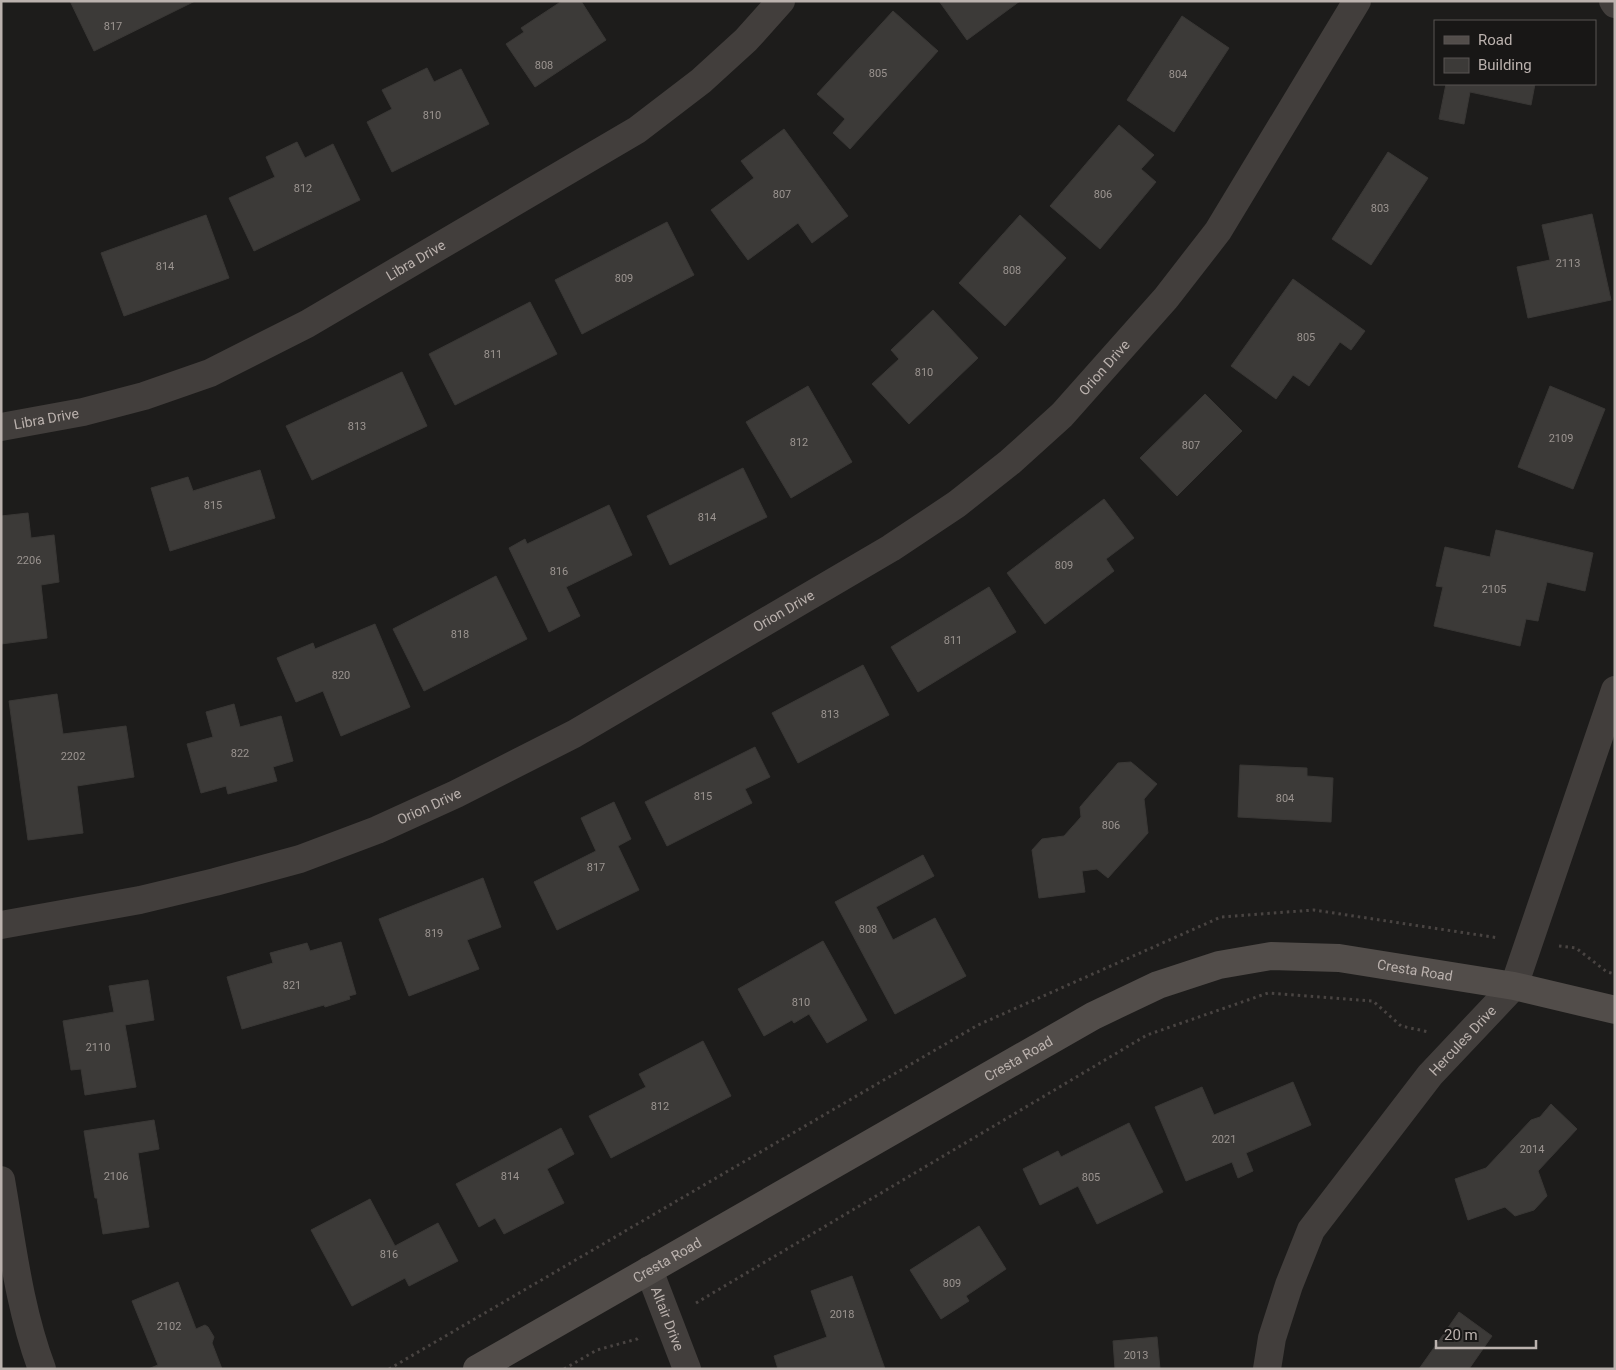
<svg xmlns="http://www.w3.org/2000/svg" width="1616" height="1370" viewBox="0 0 1616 1370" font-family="Roboto,sans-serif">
	<rect width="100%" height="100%" fill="#1d1c1b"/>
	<path fill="#3c3a38" stroke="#393735" d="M70,1H195L94,51Z
		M562,1H581L606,40L535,87L506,44L524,32L521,28Z
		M939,1H1020L967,40Z
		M893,11L938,51L850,149L833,133L845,119L817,94Z
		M1182,16L1229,48L1174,132L1127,100Z
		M427,68L434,82L461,69L489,124L392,172L367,122L392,109L382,90Z
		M1446,84H1535L1531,105L1470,92L1464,124L1439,119Z
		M1119,125L1154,155L1141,169L1156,182L1100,249L1050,206Z
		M784,129L848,216L812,243L798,223L748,260L711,210L754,178L741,161Z
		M297,142L305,158L333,144L360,200L254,251L229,198L275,177L266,157Z
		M1388,152L1428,178L1371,265L1332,239Z
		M1592,214L1611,300L1528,318L1517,267L1550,260L1542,225Z
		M206,215L229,278L124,316L101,253Z
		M1020,215L1066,258L1005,326L959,283Z
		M667,222L694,275L582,334L555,280Z
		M1293,279L1365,331L1351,350L1340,342L1309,386L1293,375L1276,399L1231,366Z
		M530,302L557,354L455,405L429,354Z
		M933,310L978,358L909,424L872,384L899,359L891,350Z
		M402,372L427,426L312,480L286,426Z
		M808,386L852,462L791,498L746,422Z
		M1550,386L1605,409L1573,489L1518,467Z
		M1205,394L1242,431L1177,496L1140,458Z
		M743,468L767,517L670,565L647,516Z
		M260,470L275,518L170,551L151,488L188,477L193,491Z
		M1104,499L1134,538L1106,559L1114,571L1045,624L1007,573Z
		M609,505L632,555L566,587L580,616L549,632L509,548L525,539L527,544Z
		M28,513L31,538L54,535L59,582L41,585L47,638L1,644V516Z
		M1496,530L1593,553L1585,591L1547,582L1538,621L1526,619L1520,646L1434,626L1443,587L1436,586L1445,547L1490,557Z
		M496,576L527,639L424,691L393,629Z
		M989,587L1016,632L918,692L891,647Z
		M375,624L410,707L341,736L323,691L296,702L277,658L313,643L315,649Z
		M863,665L889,715L798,763L772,713Z
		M57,694L63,734L126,726L134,777L77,786L83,833L28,840L9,701Z
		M234,704L240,727L281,716L293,761L273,767L277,781L228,794L226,786L201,793L187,744L213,737L206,712Z
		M755,747L770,777L745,789L752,803L667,846L645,802Z
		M1131,762L1157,784L1144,799L1148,833L1108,878L1097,869L1082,871L1085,892L1039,898L1032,850L1042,839L1064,836L1081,817L1080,807L1118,763Z
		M1240,765L1307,768V776L1333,778L1331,822L1238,817Z
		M614,802L631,839L618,846L639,890L557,930L534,882L596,851L581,818Z
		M923,855L934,876L876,907L893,940L935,918L966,976L895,1014L835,902Z
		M483,878L501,927L467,940L479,969L409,996L379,919Z
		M823,941L867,1020L827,1043L809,1014L794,1023L792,1020L764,1036L738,989Z
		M341,942L356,994L349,996L350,999L325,1007L324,1005L242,1029L227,977L273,963L270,953L307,943L310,951Z
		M148,980L154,1020L125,1025L136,1087L85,1095L81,1069L71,1070L63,1021L114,1012L109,986Z
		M703,1041L731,1096L611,1158L589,1116L646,1087L639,1074Z
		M1293,1082L1311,1125L1246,1153L1253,1171L1238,1178L1232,1162L1186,1181L1155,1107L1202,1087L1214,1115Z
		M1551,1104L1577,1129L1538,1171L1547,1196L1534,1210L1515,1216L1505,1207L1468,1220L1455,1179L1486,1168L1531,1120L1540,1117Z
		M154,1120L159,1149L138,1153L149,1227L103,1234L97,1198H95L84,1131Z
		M1129,1123L1163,1192L1097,1224L1078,1186L1040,1205L1023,1169L1058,1151L1061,1157Z
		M561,1128L574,1154L547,1169L564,1203L504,1234L495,1218L479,1227L456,1184Z
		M370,1199L395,1246L438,1223L458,1261L409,1286L405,1278L352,1306L311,1230Z
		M979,1226L1006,1269L966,1296L969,1301L941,1319L910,1270Z
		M852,1276L885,1369H778L774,1356L827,1337L811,1291Z
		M178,1282L196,1329L205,1325L208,1327L214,1337L212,1343L222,1369H148L158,1365L132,1301Z
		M1459,1312L1492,1336L1469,1369H1419Z
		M1157,1337L1160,1369H1115L1113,1341Z"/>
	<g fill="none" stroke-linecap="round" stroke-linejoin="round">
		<path stroke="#494442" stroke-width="3" stroke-dasharray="2.5 4" stroke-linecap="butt" d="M1559,946L1576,948L1607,972L1615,974
			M696,1303L1147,1035L1268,993L1373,1001L1401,1026L1429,1032
			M389,1369L978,1025L1221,917L1314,910L1499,938
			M564,1369L597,1350L637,1339L641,1336"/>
		<g stroke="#423e3c" stroke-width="28">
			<path d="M1613,1L1615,4"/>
			<path id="s1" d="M1,427L83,412L144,396L210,373L307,324L637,130L701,81L746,40L781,1"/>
			<path id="s2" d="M1,925L140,900L215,882L300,859L377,830L456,794L574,734L891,548L957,504L1010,462L1062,415L1166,298L1218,231L1357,1"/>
			<path d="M1,1180C12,1243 19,1308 42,1369"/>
			<path id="s3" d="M649,1270L687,1369"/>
			<path id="s4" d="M1267,1369L1272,1338L1289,1285L1311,1230L1430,1075L1514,986L1615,690"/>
		</g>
		<path stroke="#524d4a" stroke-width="28" id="s5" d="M477,1369L1093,1016L1158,985L1219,965L1271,956L1339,958L1514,986L1615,1010"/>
	</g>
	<g text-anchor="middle" stroke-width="4" stroke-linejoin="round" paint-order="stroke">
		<g font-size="11" fill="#9b9490">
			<text x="113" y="30">817</text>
			<text x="544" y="69">808</text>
			<text x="878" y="77">805</text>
			<text x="1178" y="78">804</text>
			<text x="432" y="119">810</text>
			<text x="303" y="192">812</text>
			<text x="782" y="198">807</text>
			<text x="1103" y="198">806</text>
			<text x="1380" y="212">803</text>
			<text x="1568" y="267">2113</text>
			<text x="165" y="270">814</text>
			<text x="1012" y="274">808</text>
			<text x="624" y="282">809</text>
			<text x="1306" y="341">805</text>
			<text x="493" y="358">811</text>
			<text x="924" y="376">810</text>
			<text x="357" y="430">813</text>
			<text x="1561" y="442">2109</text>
			<text x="799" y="446">812</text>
			<text x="1191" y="449">807</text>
			<text x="213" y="509">815</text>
			<text x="707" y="521">814</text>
			<text x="29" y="564">2206</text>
			<text x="1064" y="569">809</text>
			<text x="559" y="575">816</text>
			<text x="1494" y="593">2105</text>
			<text x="460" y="638">818</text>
			<text x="953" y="644">811</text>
			<text x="341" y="679">820</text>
			<text x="830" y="718">813</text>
			<text x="240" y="757">822</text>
			<text x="73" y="760">2202</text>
			<text x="703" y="800">815</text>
			<text x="1285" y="802">804</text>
			<text x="1111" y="829">806</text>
			<text x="596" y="871">817</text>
			<text x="868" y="933">808</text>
			<text x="434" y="937">819</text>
			<text x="292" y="989">821</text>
			<text x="801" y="1006">810</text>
			<text x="98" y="1051">2110</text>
			<text x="660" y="1110">812</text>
			<text x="1224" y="1143">2021</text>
			<text x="1532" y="1153">2014</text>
			<text x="116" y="1180">2106</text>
			<text x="510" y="1180">814</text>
			<text x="1091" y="1181">805</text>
			<text x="389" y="1258">816</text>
			<text x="952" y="1287">809</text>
			<text x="842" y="1318">2018</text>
			<text x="169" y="1330">2102</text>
			<text x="1136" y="1359">2013</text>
		</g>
		<g font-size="14" fill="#bbb2ae" stroke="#181716">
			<text dy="5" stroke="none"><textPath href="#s1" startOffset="451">Libra Drive</textPath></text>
			<text dy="5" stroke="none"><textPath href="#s2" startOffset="1256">Orion Drive</textPath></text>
			<text dy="5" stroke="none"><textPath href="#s1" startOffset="46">Libra Drive</textPath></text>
			<text dy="5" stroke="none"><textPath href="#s2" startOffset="851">Orion Drive</textPath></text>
			<text dy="5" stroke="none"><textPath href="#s2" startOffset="446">Orion Drive</textPath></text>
			<text dy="5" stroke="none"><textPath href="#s5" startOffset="1044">Cresta Road</textPath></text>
			<text dy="5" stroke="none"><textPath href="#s4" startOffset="389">Hercules Drive</textPath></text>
			<text dy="5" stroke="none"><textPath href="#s5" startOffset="624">Cresta Road</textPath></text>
			<text dy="5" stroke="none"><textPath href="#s5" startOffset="219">Cresta Road</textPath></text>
			<text dy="5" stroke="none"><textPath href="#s3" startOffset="52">Altair Drive</textPath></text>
		</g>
	</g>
	<rect width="1616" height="1370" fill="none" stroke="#bbb2ae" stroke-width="5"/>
	<rect x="1434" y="20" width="162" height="65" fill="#181716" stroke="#595553"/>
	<rect x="1444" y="36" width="25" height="8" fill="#524d4a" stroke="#595553"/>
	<text x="1478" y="45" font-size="15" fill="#bbb2ae">Road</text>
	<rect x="1444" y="58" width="25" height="15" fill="#3c3a38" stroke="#595553"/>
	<text x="1478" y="70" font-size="15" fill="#bbb2ae">Building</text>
	<path d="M1436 1340v8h100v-8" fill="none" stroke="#bbb2ae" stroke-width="2.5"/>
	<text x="1444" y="1340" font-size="15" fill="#bbb2ae" stroke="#181716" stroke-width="4" paint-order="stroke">20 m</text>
</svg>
